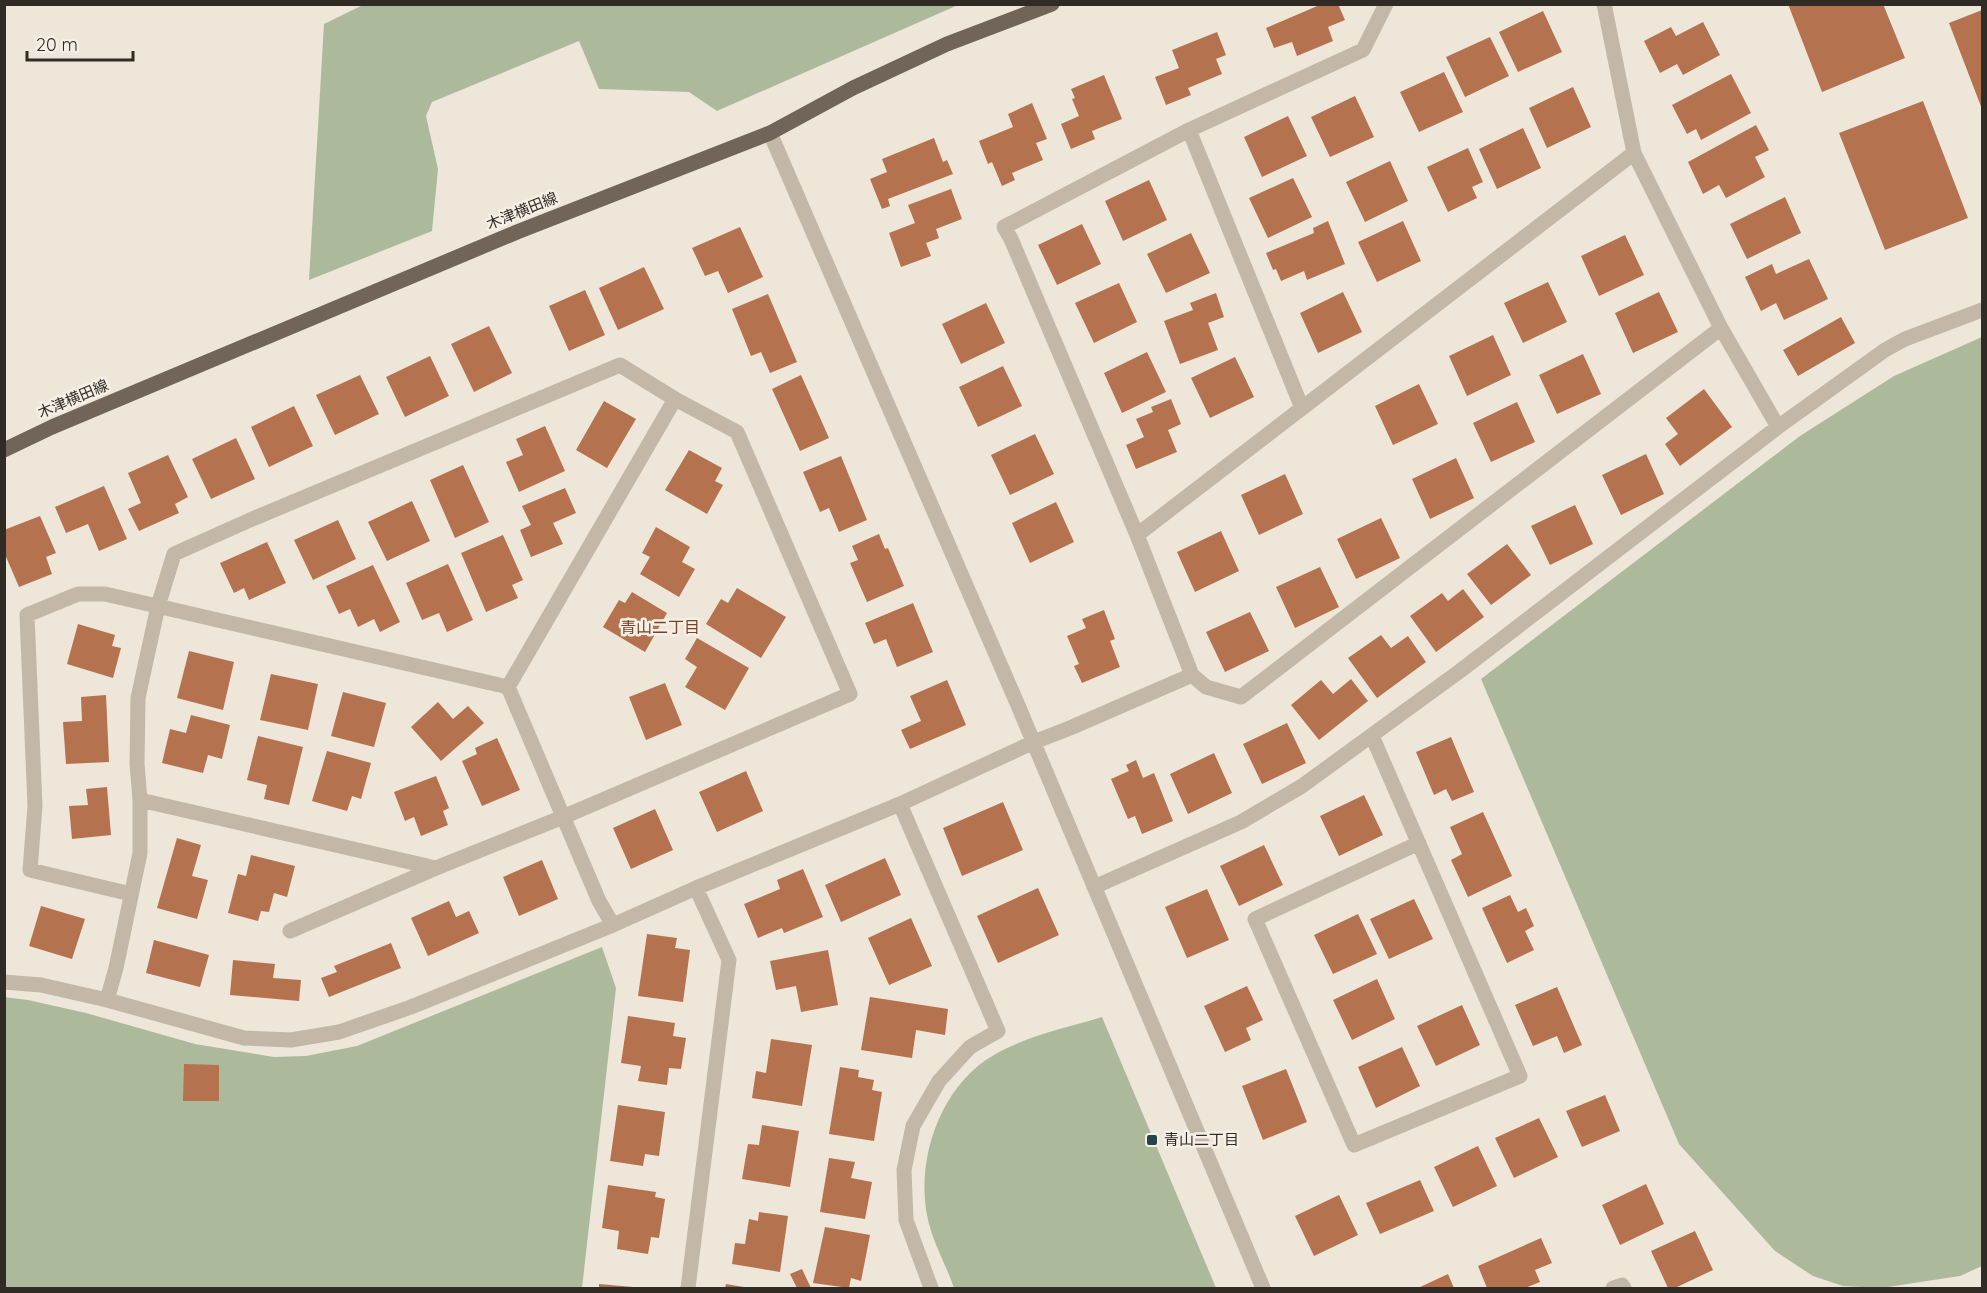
<svg xmlns="http://www.w3.org/2000/svg" width="1987" height="1293" viewBox="0 0 1987 1293" font-family="Quicksand,'Noto Sans JP',sans-serif">
	<rect width="100%" height="100%" fill="#ede6d9"/>
	<path fill="#acba9b" d="M363,5V4L958,5L717,111L689,92L599,89L579,41L432,102L426,116L438,169L432,231L309,280L324,24Z
		M1982,337V1266L1960,1276L1881,1288L1843,1286L1813,1276L1775,1251L1679,1144L1481,679L1800,436L1894,376Z
		M602,947L616,988L582,1288H5L4,997L28,1000L86,1013L195,1044L274,1057L306,1056L357,1046Z
		M1102,1017L1216,1288H954C946,1264 932,1242 927,1215C916,1158 941,1085 994,1055C1026,1036 1066,1028 1102,1017Z"/>
	<path fill="#b5724f" d="M1322,4H1338L1345,20L1328,27L1333,41L1297,56L1292,42L1274,48L1266,28Z
		M1788,4H1883L1905,58L1822,92Z
		M1982,10V109L1949,23Z
		M1543,11L1562,52L1518,72L1499,32Z
		M1703,22L1720,55L1683,75L1677,64L1660,73L1644,41L1671,27L1676,36Z
		M1217,32L1226,55L1216,59L1222,74L1188,88L1191,95L1166,105L1155,77L1179,68L1172,50Z
		M1490,37L1509,76L1465,97L1446,57Z
		M1444,72L1463,112L1419,132L1400,92Z
		M1731,74L1751,113L1701,140L1696,129L1687,134L1672,105Z
		M1104,75L1122,119L1092,131L1095,139L1071,149L1061,124L1079,116L1072,99L1075,98L1071,89Z
		M1573,87L1591,127L1547,148L1529,108Z
		M1355,96L1374,137L1330,157L1311,117Z
		M1923,101L1968,218L1885,250L1839,133Z
		M1032,103L1047,139L1036,143L1043,160L1012,173L1015,180L1002,186L992,162L988,164L979,141L1013,127L1008,114Z
		M1288,116L1307,156L1262,177L1244,137Z
		M1756,125L1769,150L1755,157L1765,177L1726,198L1719,185L1703,194L1688,162Z
		M1523,128L1541,168L1497,189L1479,149Z
		M934,138L943,162L947,160L953,174L888,199L890,206L882,209L870,179L887,172L882,159Z
		M1468,148L1483,182L1472,187L1477,198L1448,212L1427,167Z
		M1390,161L1408,201L1365,222L1346,182Z
		M1293,178L1312,217L1268,238L1249,198Z
		M1149,180L1167,220L1123,241L1105,201Z
		M951,189L962,219L936,229L939,238L926,243L931,256L901,267L889,233L915,223L908,205Z
		M1785,197L1801,233L1747,259L1730,224Z
		M1328,221L1345,264L1307,280L1304,271L1281,281L1276,269L1273,270L1266,253L1314,233L1313,228Z
		M1403,221L1421,261L1377,282L1358,242Z
		M1082,224L1101,264L1057,285L1038,245Z
		M740,227L763,277L728,293L718,271L705,276L692,248Z
		M1191,233L1210,273L1166,293L1147,254Z
		M1625,235L1644,275L1599,296L1581,256Z
		M1809,259L1828,299L1784,320L1776,303L1761,311L1745,277L1772,264L1776,274Z
		M644,267L664,309L618,330L599,288Z
		M1548,282L1567,322L1523,343L1504,303Z
		M1119,283L1137,322L1094,343L1075,303Z
		M585,290L605,335L569,351L549,306Z
		M1343,292L1362,332L1318,353L1300,313Z
		M1659,292L1678,332L1633,353L1615,313Z
		M1216,293L1224,317L1208,323L1218,350L1180,364L1164,321L1193,310L1190,303Z
		M768,294L797,362L770,373L761,352L751,356L732,309Z
		M986,303L1005,343L961,364L942,324Z
		M1841,317L1855,343L1798,376L1783,350Z
		M489,326L512,373L474,392L451,344Z
		M1493,335L1511,375L1467,396L1449,356Z
		M1147,352L1166,392L1122,413L1104,373Z
		M1583,354L1601,394L1557,414L1539,375Z
		M430,356L449,396L405,417L386,377Z
		M1235,357L1254,397L1210,418L1191,378Z
		M1003,366L1022,406L978,427L959,387Z
		M360,375L379,414L335,435L316,395Z
		M801,375L829,438L800,451L772,389Z
		M1419,384L1438,424L1393,445L1375,406Z
		M1704,389L1732,427L1680,466L1665,444L1678,434L1666,418Z
		M1171,399L1181,424L1168,430L1177,452L1136,469L1126,445L1144,437L1136,419L1153,412L1151,407Z
		M604,401L636,419L607,468L576,450Z
		M1517,402L1535,442L1491,462L1473,423Z
		M294,406L313,446L269,467L251,427Z
		M545,426L565,471L519,492L506,462L523,455L516,439Z
		M1035,434L1054,474L1010,495L991,455Z
		M236,438L255,479L211,499L192,459Z
		M689,450L722,468L715,481L723,485L707,514L665,490Z
		M1646,454L1664,494L1621,515L1602,475Z
		M168,455L188,497L175,504L179,513L139,531L128,509L141,503L128,473Z
		M841,456L867,520L839,532L829,508L820,512L803,472Z
		M1456,458L1474,498L1430,519L1412,479Z
		M463,465L489,522L455,538L430,480Z
		M1285,474L1303,514L1259,535L1241,495Z
		M104,486L127,539L99,551L88,524L66,533L55,507Z
		M565,488L576,513L553,523L563,544L531,557L520,530L531,525L522,506Z
		M412,501L430,541L387,561L368,522Z
		M1056,502L1074,542L1030,563L1012,523Z
		M1575,505L1593,544L1550,565L1531,526Z
		M40,516L56,553L46,557L52,574L19,587L4,552V530Z
		M1381,518L1400,558L1356,579L1337,539Z
		M338,520L356,559L313,580L294,540Z
		M656,527L690,547L682,562L695,569L679,597L640,574L650,557L642,553Z
		M1221,531L1239,571L1195,592L1177,552Z
		M879,534L885,549L888,548L904,586L867,602L850,563L858,560L852,546Z
		M503,535L523,580L512,585L518,598L486,612L461,553Z
		M267,542L286,583L249,600L244,588L234,593L220,563Z
		M1507,544L1531,575L1491,605L1467,574Z
		M448,564L473,620L447,632L439,613L422,620L406,583Z
		M373,565L400,622L380,632L374,619L358,627L350,609L339,614L326,586Z
		M1320,567L1339,607L1295,628L1276,587Z
		M737,588L786,617L761,658L706,624L721,599L728,603Z
		M1463,589L1484,617L1436,652L1410,616L1442,593L1448,601Z
		M632,592L667,613L645,652L603,627L619,600L625,603Z
		M913,603L933,652L897,667L886,639L874,644L865,623Z
		M1104,610L1115,639L1110,641L1120,667L1082,683L1074,666L1079,664L1067,636L1086,628L1082,619Z
		M1250,612L1269,651L1225,672L1206,632Z
		M78,624L115,635L112,646L121,648L113,678L67,664Z
		M1381,635L1391,648L1408,636L1426,662L1377,698L1348,658Z
		M697,638L749,668L725,710L685,687L697,667L685,659Z
		M189,651L234,662L223,710L177,698Z
		M271,674L318,684L308,730L260,720Z
		M1351,679L1368,701L1319,740L1291,705L1321,680L1333,694Z
		M947,680L966,725L910,749L901,730L921,721L910,696Z
		M665,683L682,725L646,740L629,697Z
		M343,692L386,703L374,747L331,736Z
		M106,695L109,762L66,764L63,722L82,721L81,697Z
		M438,702L453,719L468,706L484,723L441,761L411,727Z
		M191,715L230,725L222,759L208,755L203,773L162,763L170,729L186,733Z
		M1287,723L1306,763L1262,784L1243,744Z
		M258,736L303,747L289,805L264,799L267,785L247,780Z
		M1451,737L1474,792L1452,801L1446,789L1434,795L1416,752Z
		M497,738L520,790L482,806L462,761L477,754L475,748Z
		M327,751L371,763L361,799L352,796L347,811L312,801Z
		M1214,753L1232,793L1188,814L1170,774Z
		M1136,760L1143,778L1154,773L1173,821L1142,834L1135,816L1128,819L1111,779L1129,771L1126,765Z
		M746,771L763,811L717,832L699,792Z
		M436,776L449,808L443,811L448,825L421,836L414,817L405,821L394,792Z
		M107,787L111,835L72,839L69,806L88,805L86,789Z
		M1364,795L1383,835L1339,856L1320,816Z
		M1003,802L1023,850L962,876L943,828Z
		M655,809L673,850L631,869L613,828Z
		M1483,812L1512,876L1468,897L1451,860L1462,854L1450,827Z
		M177,838L201,845L192,876L208,880L197,919L157,908Z
		M1264,845L1283,885L1239,906L1220,866Z
		M251,855L295,866L287,897L274,893L269,912L261,911L258,921L228,913L238,874L246,876Z
		M885,858L901,895L841,922L825,885Z
		M542,860L558,899L519,916L503,877Z
		M803,869L823,917L784,933L782,928L758,938L744,904L780,889L777,880Z
		M1038,888L1059,935L998,963L977,916Z
		M1207,889L1229,940L1187,958L1165,907Z
		M1510,895L1518,912L1526,908L1534,926L1525,931L1534,950L1507,963L1482,908Z
		M1414,899L1433,939L1389,959L1370,919Z
		M449,901L456,917L469,911L479,933L428,956L411,918Z
		M41,906L85,919L72,959L29,946Z
		M1358,914L1377,954L1333,974L1314,935Z
		M911,918L932,966L889,985L868,938Z
		M647,934L677,938L675,948L690,950L683,1002L638,996Z
		M154,940L209,955L200,987L146,973Z
		M391,943L401,968L329,997L321,978L337,972L334,966Z
		M828,950L838,1005L801,1012L796,986L776,990L770,961Z
		M233,960L275,964L273,978L301,980L299,1001L230,995Z
		M1377,979L1395,1019L1352,1040L1333,1000Z
		M1247,986L1263,1020L1246,1028L1251,1040L1225,1052L1204,1006Z
		M1557,987L1582,1045L1564,1053L1557,1036L1533,1046L1515,1005Z
		M870,997L948,1009L945,1035L916,1030L912,1058L861,1050Z
		M1462,1005L1480,1045L1436,1066L1417,1026Z
		M628,1016L675,1023L673,1036L686,1038L681,1069L669,1068L667,1085L638,1081L641,1066L621,1063Z
		M771,1039L812,1045L802,1106L752,1098L756,1071L766,1073Z
		M1402,1047L1420,1086L1376,1108L1358,1067Z
		M184,1064L219,1065V1101H183Z
		M840,1067L859,1070L858,1077L874,1080L872,1090L882,1092L874,1141L829,1134Z
		M1286,1069L1307,1122L1263,1140L1242,1086Z
		M1605,1095L1620,1131L1582,1147L1566,1111Z
		M618,1105L665,1112L659,1156L645,1154L643,1166L610,1161Z
		M1539,1118L1558,1157L1514,1178L1495,1138Z
		M762,1125L799,1131L790,1187L742,1179L748,1144L759,1145Z
		M1478,1146L1497,1186L1453,1207L1434,1167Z
		M829,1158L855,1162L851,1178L872,1182L865,1219L820,1212Z
		M1420,1180L1434,1211L1380,1234L1366,1203Z
		M1646,1184L1664,1224L1620,1245L1602,1205Z
		M608,1185L656,1192L655,1197L665,1199L659,1238L651,1237L648,1254L617,1249L619,1231L602,1228Z
		M1339,1195L1358,1235L1314,1256L1295,1216Z
		M759,1212L788,1216L780,1272L732,1264L735,1243L745,1244L749,1219L758,1221Z
		M825,1227L870,1235L861,1281L851,1278L849,1288L813,1283Z
		M1695,1231L1713,1270L1675,1288H1668L1651,1251Z
		M1541,1238L1552,1263L1535,1270L1540,1282L1525,1288H1487L1478,1266Z
		M802,1269L811,1288H797L790,1274Z
		M1448,1274L1454,1288H1418Z
		M599,1284L633,1287V1288H599Z
		M726,1284L744,1287L743,1288H725Z"/>
	<g fill="none" stroke-linecap="round" stroke-linejoin="round">
		<path stroke="#c3b7a7" stroke-width="15" d="M1386,4L1363,50L1189,130L1004,227L1011,239L1137,535L1192,675L1206,687L1241,697L1721,328
			M1604,4L1634,153L1721,328L1778,427
			M1189,130L1302,408
			M770,133L1017,703L1263,1288
			M1137,535L1634,153
			M508,687L675,399
			M1372,736L1520,1076L1354,1145L1255,919L1419,843
			M900,804L998,1031L970,1047L939,1081L913,1126L904,1170L906,1220L931,1288
			M1094,887L1241,822L1302,786L1460,671L1778,427L1885,350L1905,339L1982,310
			M131,894L30,870L35,806L27,615L78,594H105L508,687L599,901L613,925
			M290,931L436,868
			M4,982L41,985L107,1000L244,1038L291,1040L339,1032L411,1007L613,925L696,888L900,804L1034,742L1070,728L1192,675
			M107,1000L116,968L140,853V800L137,764L138,698L158,606L174,554L250,520L620,365L675,399L737,432L850,694L563,817L436,868L140,800
			M688,1288L729,960L696,888
			M1613,1288L1622,1285L1624,1288"/>
		<path stroke="#716459" stroke-width="15" d="M4,450L52,427L517,232L770,133L853,88L947,44L1052,4"/>
	</g>
	<rect fill="#22454c" stroke="#f6efe5" stroke-width="2" x="1146" y="1134" width="12" height="12" rx="3"/>
	<g text-anchor="middle" stroke-width="5" stroke-linejoin="round" paint-order="stroke">
		<g font-size="15" fill="#312b26" stroke="#f6efe5">
			<text transform="translate(522 211) rotate(-22)" y="5">木津横田線</text>
			<text transform="translate(73 399) rotate(-23)" y="5">木津横田線</text>
		</g>
		<g font-size="15" fill="#312b26" stroke="#f6efe5" text-anchor="start">
			<text x="1164" y="1145">青山二丁目</text>
		</g>
		<g font-size="16" fill="#75442b" stroke="#f6efe5">
			<text x="660" y="633">青山二丁目</text>
		</g>
	</g>
	<rect width="1987" height="1293" fill="none" stroke="#312b26" stroke-width="12"/>
	<path d="M27 51v9h106v-9" fill="none" stroke="#312b26" stroke-width="3"/>
	<text x="36" y="51" font-size="18" fill="#312b26" stroke="#f6efe5" stroke-width="4.5" paint-order="stroke">20 m</text>
</svg>
